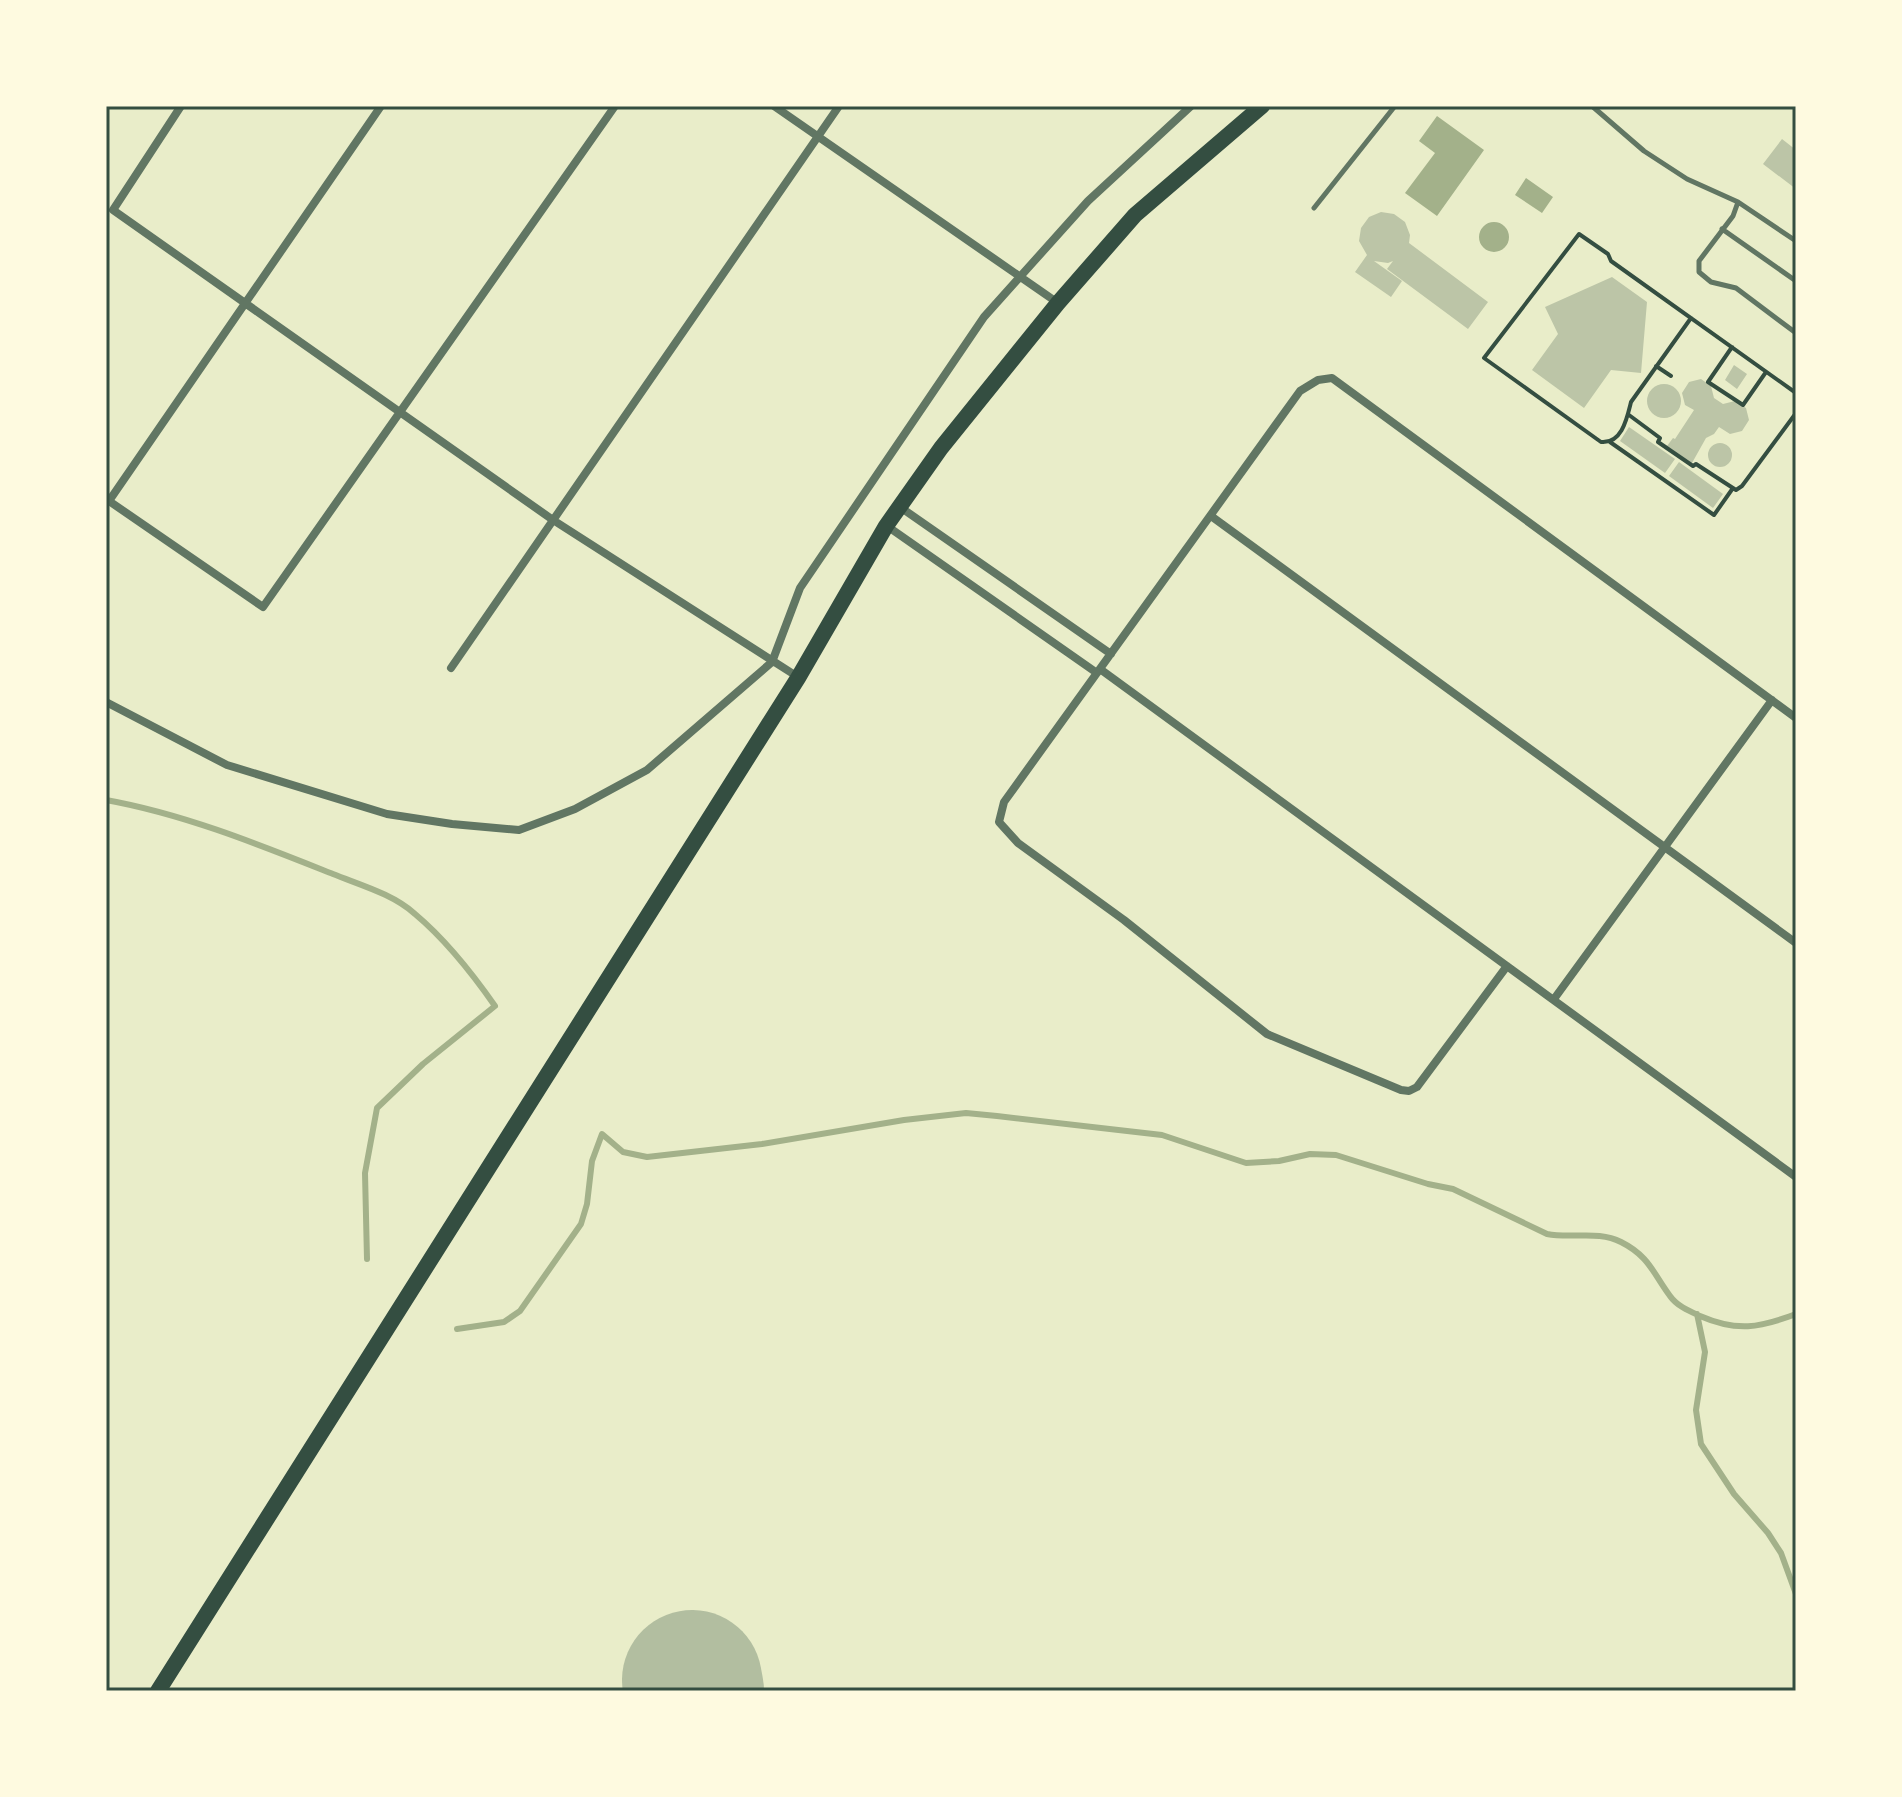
<svg xmlns="http://www.w3.org/2000/svg" width="1902" height="1797" viewBox="0 0 1902 1797" font-family="Merriweather,serif">
	<rect width="100%" height="100%" fill="#e9edc9"/>
	<path fill="#a3b18a" d="M1437,116L1484,150L1437,216L1405,193L1435,153L1419,141Z
		M1526,178L1553,197L1542,213L1515,195Z
		M1479 237a15 15 0 1 1 30 0a15 15 0 1 1-30 0Z"/>
	<g fill="none" stroke-linecap="round" stroke-linejoin="round">
		<path stroke="#a3b18a" stroke-width="6" d="M106,800C184,814 260,845 333,874C360,885 393,894 415,914C446,940 472,973 495,1006L423,1064L377,1108L365,1173L367,1259
			M1697,1314L1705,1352L1696,1410L1701,1444L1734,1494L1768,1533L1781,1553L1796,1594
			M457,1329L504,1322L520,1311L581,1224L587,1204L592,1161L602,1134L623,1152L647,1157L762,1144L904,1120L966,1113L997,1116L1162,1135L1246,1163L1279,1161L1310,1154L1336,1155L1428,1184L1453,1189L1547,1234C1572,1239 1598,1230 1621,1242C1649,1256 1653,1273 1670,1296C1677,1306 1689,1311 1700,1316C1737,1332 1759,1328 1796,1314"/>
		<path stroke="#b2bea0" stroke-width="140" d="M692,1680L694,1691"/>
	</g>
	<path fill="#bcc5a7" d="M1782,139L1796,150V189L1763,164Z
		M1381,212L1394,214L1405,222L1410,235L1409,243L1488,302L1468,329L1387,269L1393,261L1388,263L1374,261L1402,281L1391,297L1355,272L1367,255L1359,241L1361,228L1369,217Z
		M1612,277L1647,302L1641,373L1611,370L1584,408L1532,370L1558,334L1545,307Z
		M1734,365L1747,374L1737,389L1725,380Z
		M1701,379L1711,386L1714,398L1723,404L1735,401L1746,408L1749,420L1742,431L1730,434L1719,427L1714,434L1706,438L1692,463L1667,446L1673,438L1675,439L1694,410L1685,405L1682,393L1689,382Z
		M1647 401a17 17 0 1 1 34 0a17 17 0 1 1-34 0Z
		M1629,427L1675,459L1665,473L1620,441Z
		M1708 455a12 12 0 1 1 24 0a12 12 0 1 1-24 0Z
		M1679,462L1723,494L1713,508L1669,476Z"/>
	<g fill="none" stroke-linecap="round" stroke-linejoin="round">
		<path stroke="#344e41" stroke-width="4" d="M1691,318L1631,402C1627,418 1622,444 1601,442L1484,358L1579,234L1608,254L1611,261L1796,393
			M1732,347L1708,382L1743,405L1766,372
			M1656,366L1671,376
			M1629,415L1660,438L1658,442L1693,466L1696,464L1736,490L1742,486L1796,413
			M1610,442L1714,515L1733,488"/>
		<path stroke="#617663" stroke-width="5" d="M1592,106L1644,151L1687,179L1738,202
			M1314,208L1395,106
			M1722,229L1796,281
			M1796,241L1738,202L1733,216L1699,261V272L1711,282L1736,288L1796,333"/>
		<path stroke="#617663" stroke-width="8" d="M181,106L113,210L553,520L798,677
			M381,106L109,501L263,607L615,106
			M774,106L1058,303
			M900,507L1111,654
			M1211,516L1796,943
			M887,526L1097,673
			M451,668L839,106
			M1100,669L1796,1177
			M106,702L227,765L387,814L452,824L519,830L575,809L647,770L772,662L800,588L984,317L1088,201L1191,106
			M1507,966L1417,1087L1409,1091L1401,1090L1267,1034L1124,920L1018,843L999,822L1004,802L1300,391L1318,380L1332,378L1796,718
			M1554,999L1772,700"/>
		<path stroke="#344e41" stroke-width="16" d="M158,1691L798,678L886,526L941,448L1058,303L1135,215L1262,106"/>
	</g>
	<rect width="1902" height="1797" fill="none" stroke="#fefae0" stroke-width="216"/>
	<rect x="108" y="108" width="1686" height="1581" fill="none" stroke="#344e41" stroke-width="3"/>
</svg>
